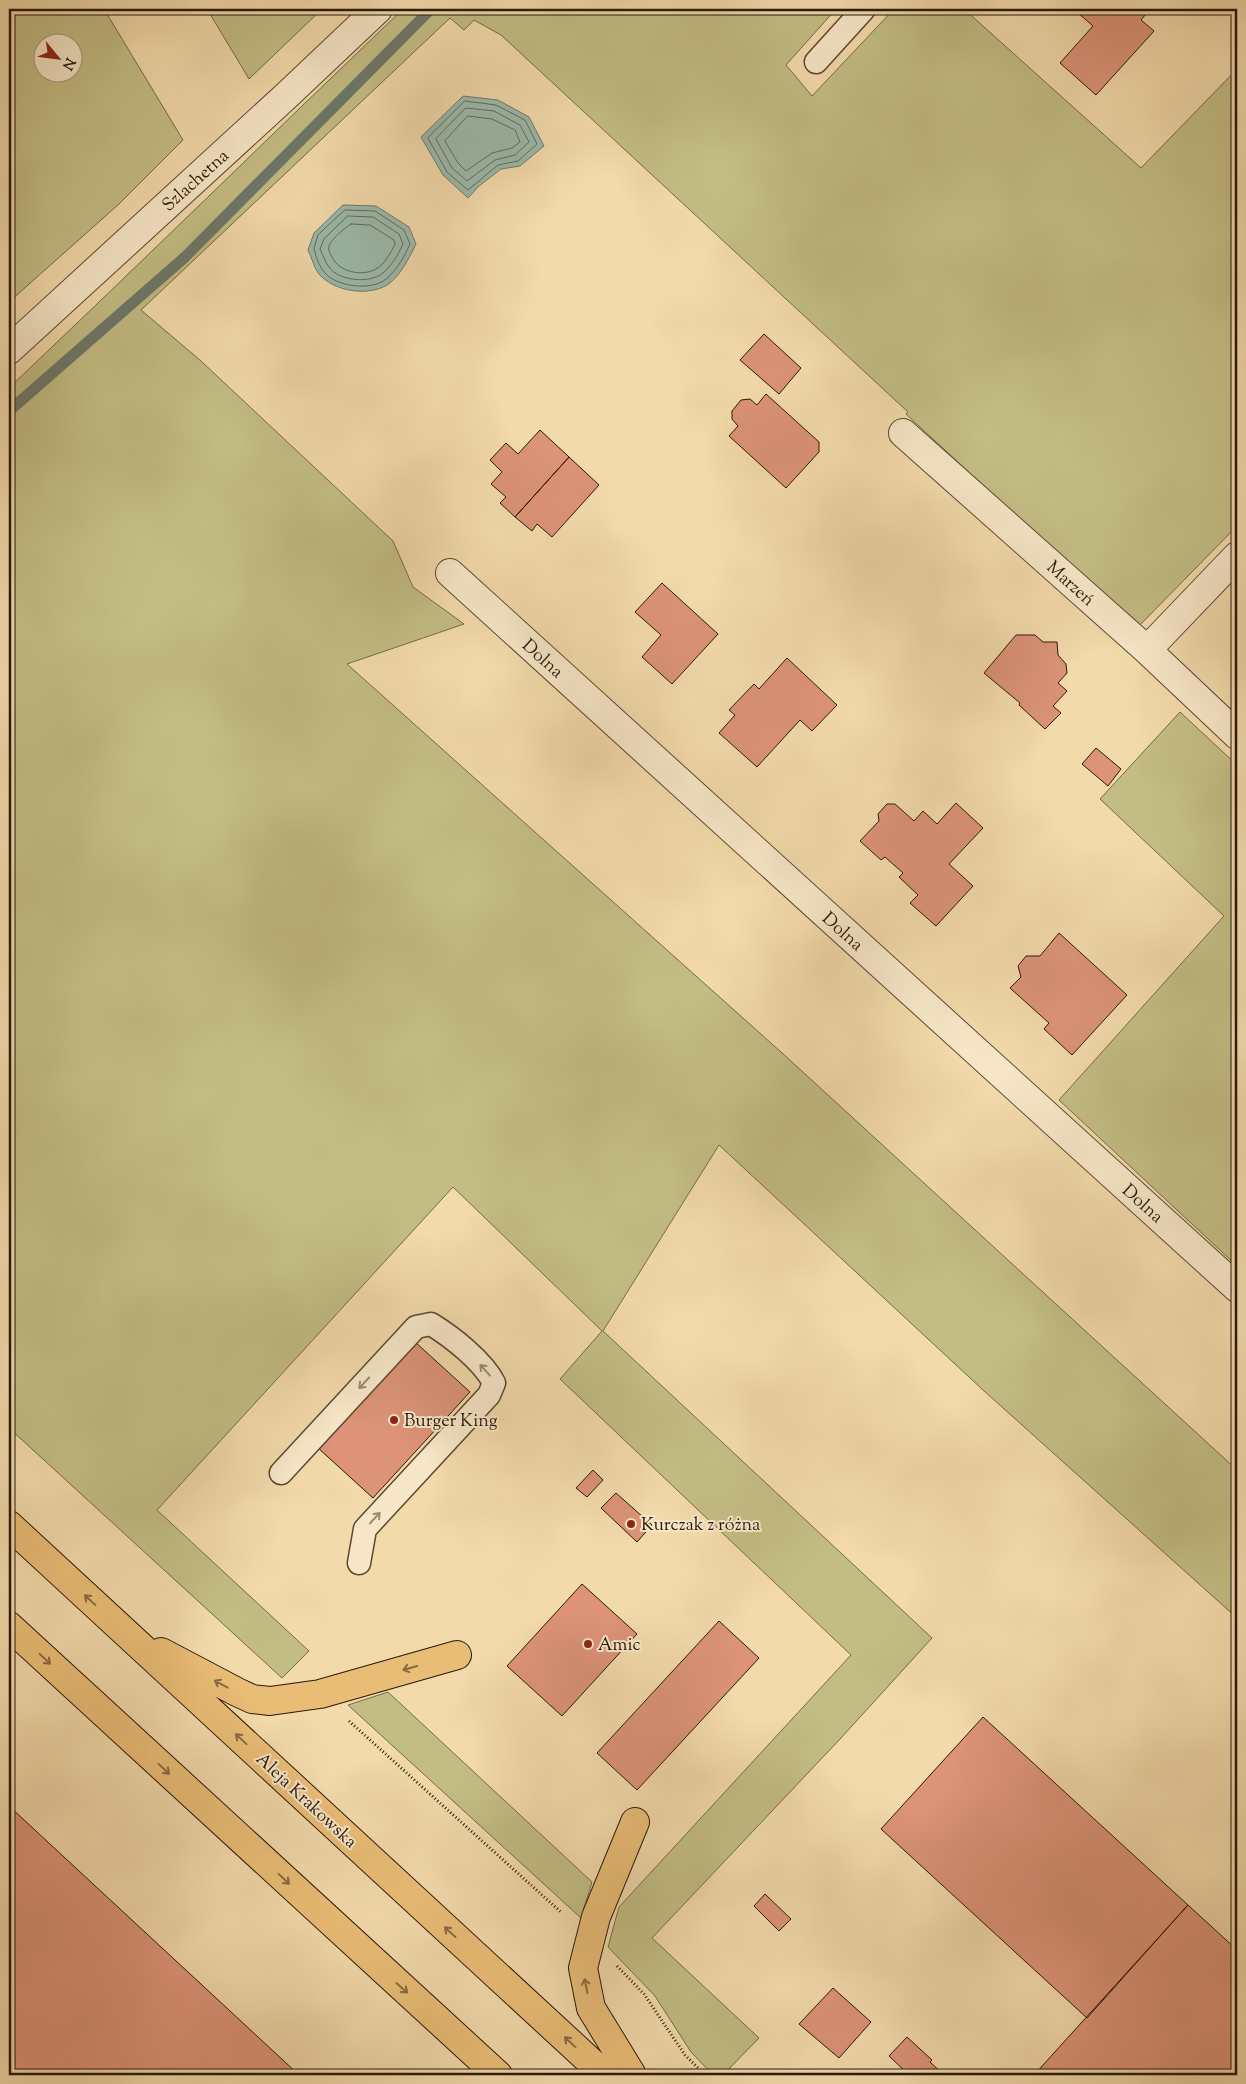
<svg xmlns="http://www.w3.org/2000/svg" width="1246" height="2084" viewBox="0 0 1246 2084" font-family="'Sorts Mill Goudy',serif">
	<rect width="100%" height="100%" fill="#f3daab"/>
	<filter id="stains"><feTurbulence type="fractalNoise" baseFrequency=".004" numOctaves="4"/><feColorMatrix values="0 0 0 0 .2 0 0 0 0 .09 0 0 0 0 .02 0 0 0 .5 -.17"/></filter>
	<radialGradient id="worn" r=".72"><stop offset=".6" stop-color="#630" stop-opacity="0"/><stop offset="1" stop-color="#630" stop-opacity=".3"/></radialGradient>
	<path fill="#c3bd84" stroke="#766a46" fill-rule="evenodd" d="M9,9H104L183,140L119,204L9,302ZM42,42H72V72H42Z
		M207,9H322L249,79Z
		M403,9H836L786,65L812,96L894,9H964L1141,168L1237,69V526L1137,628L906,414L908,412L501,35L474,20L464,30L450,18L141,310L201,361L393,541L413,587L464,624L347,664L781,1052L1237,1470V1618L983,1390L719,1145L603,1331L932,1638L841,1738L652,1938L759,2038L723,2075H713L691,2052L655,1996L608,1947L619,1907L851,1655L560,1379L602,1331L453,1187L157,1510L309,1651L282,1678L9,1428V388C141,263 271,135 403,9Z
		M1180,712L1237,765V1266L1059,1100L1224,916L1100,799Z
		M388,1692L592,1882L581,1918L348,1705Z"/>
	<path fill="#9bbaac" stroke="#6d796b" d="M463,96L498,100L529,117L544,146L520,166L501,169L479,186L468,198L443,175L421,137Z
		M343,205L376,206L409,227L416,244C410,256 400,277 387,285C369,296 338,292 322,277C315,272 312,258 308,250L314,233Z"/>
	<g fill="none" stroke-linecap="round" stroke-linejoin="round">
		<path stroke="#62695a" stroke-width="1" d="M465,101L496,105L525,120L537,144L518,161L498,165L468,190L447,172L428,138Z
			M466,108L494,111L520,125L529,142L515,155L495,160L467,181L452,168L436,139Z
			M468,116L492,119L515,130L520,142L512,148L492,153L466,171L458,163L445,141Z
			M345,210L375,211L404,230L410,244C404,257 397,270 386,279C372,291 337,287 325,273C320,268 315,255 314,248L318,235Z
			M348,216L373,217L399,234L403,244C398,255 392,265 383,273C370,284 338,281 329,267C325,262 323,255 320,249L324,239Z
			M351,224L370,225L394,240L395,244C391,252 385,264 376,269C362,277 339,272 332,257C330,253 328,250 329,246C331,239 345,228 351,224Z"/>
		<path stroke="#6d796b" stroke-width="11" d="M9,411L185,257L431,9"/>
	</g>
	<path fill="#dc9378" stroke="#281809" d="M1081,9H1150L1141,20L1154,31L1096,95L1060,63L1093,26L1078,13Z
		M764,334L801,368L779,394L740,360Z
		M766,394L819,442V452L786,488L729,436L738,426L732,419V411L741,400L750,399L757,405Z
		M540,430L569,457L515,517L500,503L506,497L491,484L502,472L490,460L506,443L518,454Z
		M569,457L599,485L552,537L537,524L532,531L515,517Z
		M662,583L718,634L672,684L642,657L661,635L635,612Z
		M1016,635H1035L1043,642H1057L1058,655L1066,664L1067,673L1058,683L1067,691L1053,706L1061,713L1045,729L1019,705L1020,703L984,673Z
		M787,658L837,705L812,731L800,720L757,767L719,733L735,715L729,710L754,684L759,689Z
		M1096,748L1121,769L1108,786L1082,764Z
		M956,803L983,828L949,864L973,886L936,926L910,903L918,895L899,877L903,873L885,857L881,860L860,841L879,821L878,814L887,804H895L914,821L923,811L937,824Z
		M1059,933L1127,995L1072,1055L1044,1029L1049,1023L1010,988L1021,977L1018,966L1026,956H1040Z
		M414,1341L470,1392L373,1498L317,1447Z
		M593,1470L603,1480L587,1497L576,1488Z
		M616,1493L652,1525L637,1542L601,1508Z
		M582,1584L637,1634L562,1716L507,1666Z
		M719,1621L759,1658L637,1790L597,1753Z
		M983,1717L1188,1905L1087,2018L881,1829Z
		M9,1806L299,2075H9Z
		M765,1894L791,1919L779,1931L754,1906Z
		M1188,1905L1237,1950V2075H1034Z
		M833,1988L871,2022L839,2058L799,2024Z
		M907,2037L932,2060L930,2062L944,2075H909L889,2056Z"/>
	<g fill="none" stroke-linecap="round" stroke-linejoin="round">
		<g stroke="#5b4832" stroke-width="25">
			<path id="service" d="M816,62L864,9
				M281,1473L416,1327L431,1324C452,1337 483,1361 494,1383L489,1395L365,1529L359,1563"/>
		</g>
		<g stroke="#5b4832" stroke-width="30">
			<path id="minor" d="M9,350L285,97L378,9
				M903,433L1147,650L1237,735
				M450,573L1237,1288
				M1147,650L1237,556"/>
		</g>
		<g stroke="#281809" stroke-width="30">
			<path id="primary" d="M9,1525L605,2075
				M9,1626L498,2075
				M161,1652L237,1692L252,1699L270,1701L320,1694L457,1655
				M632,2075L591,2008L583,1968L596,1917L635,1822"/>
		</g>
		<path stroke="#281809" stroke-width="3" stroke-dasharray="1 2.5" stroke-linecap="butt" d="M349,1721L562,1913
			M617,1966L644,1994L685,2055L705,2075"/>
		<use href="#service" stroke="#f7e7c8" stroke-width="22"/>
		<use href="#minor" stroke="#f7e7c8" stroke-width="28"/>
		<use href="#primary" stroke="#eabd76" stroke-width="28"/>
	</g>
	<defs><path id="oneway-shaft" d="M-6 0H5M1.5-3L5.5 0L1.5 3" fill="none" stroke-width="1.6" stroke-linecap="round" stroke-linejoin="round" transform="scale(1.25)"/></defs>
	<g stroke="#9a8a72">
		<use href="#oneway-shaft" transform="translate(485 1370) rotate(-132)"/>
		<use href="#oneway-shaft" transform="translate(364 1383) rotate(133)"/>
		<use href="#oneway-shaft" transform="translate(375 1518) rotate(-47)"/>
	</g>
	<g stroke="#896a40">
		<use href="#oneway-shaft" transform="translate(90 1600) rotate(-137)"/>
		<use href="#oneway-shaft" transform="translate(45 1659) rotate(43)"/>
		<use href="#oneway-shaft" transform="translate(410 1668) rotate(164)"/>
		<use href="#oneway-shaft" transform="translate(221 1684) rotate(-152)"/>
		<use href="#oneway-shaft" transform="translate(241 1739) rotate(-137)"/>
		<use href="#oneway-shaft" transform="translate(164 1769) rotate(43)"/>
		<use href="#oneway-shaft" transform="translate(284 1879) rotate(43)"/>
		<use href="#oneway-shaft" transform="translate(450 1932) rotate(-137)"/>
		<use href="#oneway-shaft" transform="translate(586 1986) rotate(-101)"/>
		<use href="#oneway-shaft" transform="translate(402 1988) rotate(42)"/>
		<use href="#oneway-shaft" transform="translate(570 2042) rotate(-137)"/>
	</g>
	<g fill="#8f2418" stroke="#f7e7c8" stroke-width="2">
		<circle cx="394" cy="1420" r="5"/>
		<circle cx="631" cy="1524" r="5"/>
		<circle cx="588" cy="1644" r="5"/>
	</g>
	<g text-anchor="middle" stroke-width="4" stroke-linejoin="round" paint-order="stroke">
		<g font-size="18" fill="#281809" stroke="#f7e7c8">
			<text transform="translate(195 180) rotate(-42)" y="6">Szlachetna</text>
			<text transform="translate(1071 583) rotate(42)" y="6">Marzeń</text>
			<text transform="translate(543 658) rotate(42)" y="6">Dolna</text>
			<text transform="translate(843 931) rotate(42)" y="6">Dolna</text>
			<text transform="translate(1143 1203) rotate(42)" y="6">Dolna</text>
			<text transform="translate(307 1800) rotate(43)" y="6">Aleja Krakowska</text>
		</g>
		<g font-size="18" fill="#281809" stroke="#f7e7c8" text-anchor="start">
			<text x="404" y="1426">Burger King</text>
			<text x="641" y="1530">Kurczak z różna</text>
			<text x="598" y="1650">Amic</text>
		</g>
	</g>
	<rect width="1246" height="2084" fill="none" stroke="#f3daab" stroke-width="30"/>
	<rect x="10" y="10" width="1226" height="2064" fill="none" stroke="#281809" stroke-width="2.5"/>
	<rect x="15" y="15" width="1216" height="2054" fill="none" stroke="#281809"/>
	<g transform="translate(58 58) rotate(119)"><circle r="24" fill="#f7e7c8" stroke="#a4947c"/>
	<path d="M0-4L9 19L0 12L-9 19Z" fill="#8f2418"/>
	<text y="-8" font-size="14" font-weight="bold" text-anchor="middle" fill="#281809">N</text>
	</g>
	<rect width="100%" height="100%" filter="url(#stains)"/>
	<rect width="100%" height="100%" fill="url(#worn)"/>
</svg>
